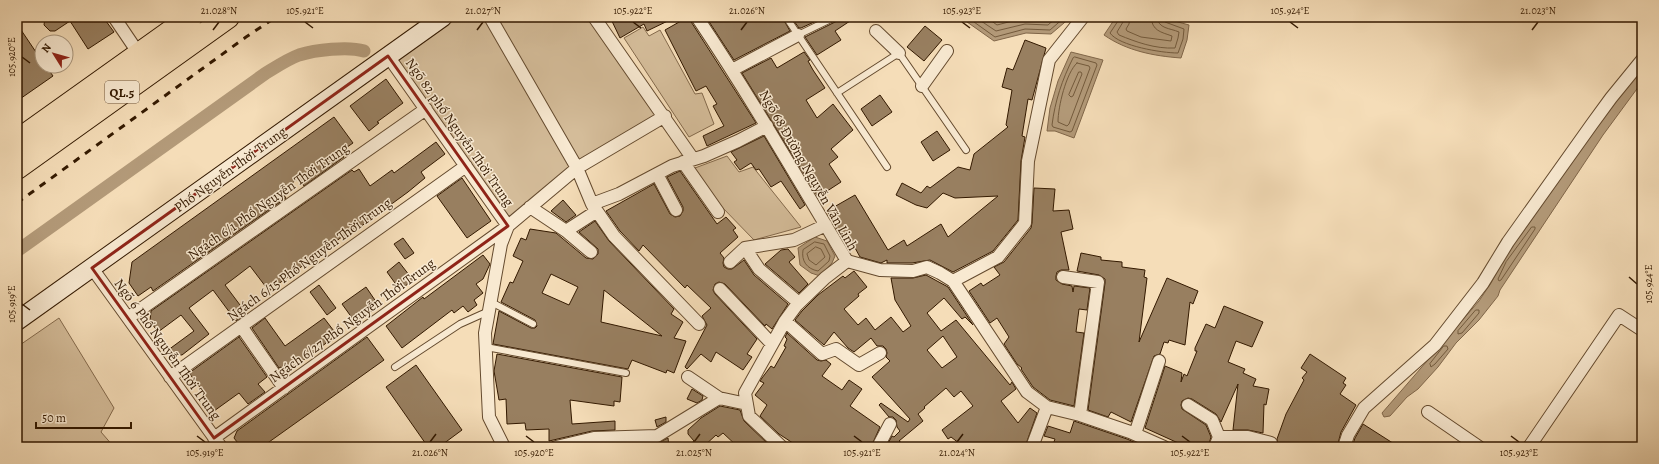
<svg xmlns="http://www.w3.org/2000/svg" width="1659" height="464" viewBox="0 0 1659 464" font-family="Alegreya,serif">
	<rect width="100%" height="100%" fill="#f5ddb8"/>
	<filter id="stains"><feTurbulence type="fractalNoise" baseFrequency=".005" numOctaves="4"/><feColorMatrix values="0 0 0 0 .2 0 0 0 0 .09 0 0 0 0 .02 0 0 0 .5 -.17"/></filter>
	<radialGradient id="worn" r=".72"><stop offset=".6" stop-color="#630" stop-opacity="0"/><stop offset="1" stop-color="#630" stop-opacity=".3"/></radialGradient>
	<path fill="#d4bc99" stroke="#846a4c" d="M443,17H596L665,116L577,168L508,226L388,56Z
		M643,27L649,36L660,30L695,94L702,93L714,124L689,137L624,38Z
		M727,156L739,172L753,167L801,227L754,240L687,171Z
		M59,318L114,408L101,432L114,447H17V347Z"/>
	<path fill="#b39a79" stroke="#806649" d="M960,17H1071L1051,34L1026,33L994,41Z
		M1116,17H1160L1189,25L1187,40L1181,58C1154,56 1127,51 1104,35Z
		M1071,52L1103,60L1074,138L1055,131H1047L1050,108L1058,81Z
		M1642,67V82L1603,135L1500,290L1498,296L1479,320L1456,343L1438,367L1418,389L1407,397L1390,416L1384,417L1382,413L1479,301L1491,283L1503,260L1611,107Z
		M815,237L827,241L835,256L832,263L820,276L811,273L800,265L798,248Z"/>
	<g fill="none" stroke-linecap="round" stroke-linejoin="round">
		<path stroke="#735a3c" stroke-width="1" d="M967,17L995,37L1025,29L1050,30L1065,17
			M975,17L996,31L1025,24L1048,25L1057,17
			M986,17L997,25L1024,18L1045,19L1048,17
			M1119,17L1118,21L1110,33C1119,46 1162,53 1178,53L1183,39L1184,29L1165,22L1162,17
			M1124,17L1123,22L1117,32L1119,35C1136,42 1155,49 1175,48L1178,38L1179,32C1170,28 1158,29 1157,17
			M1130,17L1129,24L1126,29L1127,31L1141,37L1171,41L1172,36C1161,32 1152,31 1151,17
			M1075,57L1096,63L1097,65L1072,131L1070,132L1053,127L1052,125C1055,101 1062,80 1073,58Z
			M1077,63L1089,66L1090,68L1069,124L1067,126L1058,122C1058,107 1066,73 1077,63Z
			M1079,72H1081L1082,74L1073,96L1071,97L1069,95Z
			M1532,227H1535V229L1501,280L1499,281L1498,279L1506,262Z
			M815,242L824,244L830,256L829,261L818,271C807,269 801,261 803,250Z
			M816,247L821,249L825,257L816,265L809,260L807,254Z
			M1476,310H1479V313L1462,333L1458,334V331Z
			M1444,346H1447L1448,349L1435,364L1431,367L1430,364Z"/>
		<path stroke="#b39a79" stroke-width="13" d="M17,251L266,73C276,67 288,59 299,55C315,50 348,46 364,51"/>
	</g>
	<path fill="#987f60" stroke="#331900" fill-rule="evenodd" d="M45,17H103L114,32L88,49L70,21L55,31H50L44,25Z
		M610,17H676L647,31L644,24L620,38Z
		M688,17L756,123L707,146L703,136L724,126L713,106L717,104L706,86L696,91L665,30Z
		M706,17H782L790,31L734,60Z
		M791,17H825L801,28H799Z
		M839,17H856L835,31L841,40L817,55L805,37L837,21Z
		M17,24L42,61V66H46L53,76L17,101Z
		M925,26L942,40L924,61L907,47Z
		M1025,40L1046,48L1032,100L1028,99L1022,136L1025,137L1021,161L1018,220L993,251L953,272L930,260L912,263H887V260L881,263L860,257L848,235L842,238L827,211L855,195L888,250L904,240L907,246L941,224L948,237L998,196L955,198L943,193L927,208L916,205L896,195L902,183L921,193L927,186L930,188L958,167L970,170L974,154L1008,127L1006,125L1012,90L1002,87L1007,68L1013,70Z
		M804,52L810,60L808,61L813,70L825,88L806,100L817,118L833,104L853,130L831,149L838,157L829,164L841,182L818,197L742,73L771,58L777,68Z
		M386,79L403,103L377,122L379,123L369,131L350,106Z
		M880,95L892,112L872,126L861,109Z
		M334,117L353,143L340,152L344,157L304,186L299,178L281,191L286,198L153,291L151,287L138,296L129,283L132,262Z
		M937,131L950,150L933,161L921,142Z
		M764,136L805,205L800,209L781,181L771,187L759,169L756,170L751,163L740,170L734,162L737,160L731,152Z
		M436,142L445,154L421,172L425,178L408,192L345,238L343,236L318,255L319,256L310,263L309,261L269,291L250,266L237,276L225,285L246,313L236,321L213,290L189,308L209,334L182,355L164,353L194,331L181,315L158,332L150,321L151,311L352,170L354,172L359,169L370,186L392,170L394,173Z
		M680,171L717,224L726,217L736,228L733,230L738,237L720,253L724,258L723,263L724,267L728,269H732L744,260L754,275L788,304L772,329L766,324L765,326L725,284L719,282L715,284L713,290L715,294L757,339L747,354L752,357L743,370L716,352L711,362L701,354L687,369L685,367L707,325L702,316L711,308L687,285L685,288L643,245L639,251L620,231L606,211L654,184L670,214L675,217L680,216L683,211V207L667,177Z
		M462,178L491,221L467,238L437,196Z
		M1034,188L1055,189L1053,211L1069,210L1073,229L1061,232L1069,270H1061L1057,272L1056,276V280L1062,284L1072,286L1073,292L1074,286L1090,288L1087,310L1079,309L1076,332L1084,333L1074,406L1050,400L1033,387L1021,369L1022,368L1017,364L1004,344L1009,337L997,318L990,323L969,291L981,283L983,286L1000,275L994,267L1004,262L1031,228L1032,223Z
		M563,200L576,215L566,222L551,211Z
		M595,221L609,241L674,309L671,314L683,322L674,338L686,341L674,373L667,370L666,373L632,360L628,369L493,344L499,311L531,328H535L537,326L535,320L501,302L510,282L513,283L523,261L513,256L521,238L526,240L530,229L556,233L586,258L593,259L598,254V249L579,232ZM551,274L578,287L569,305L542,293ZM604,290L662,336L601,322Z
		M403,238L414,253L405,259L394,244Z
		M788,249L795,257L789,262L808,284L799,293L765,264L781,250Z
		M1081,253L1101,257V260L1122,262V267L1145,270L1144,277L1147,278L1139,342L1167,278L1198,291L1193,304L1190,302L1185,345L1169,340L1168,343L1164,342L1160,354L1154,356L1131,422L1111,412L1108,417L1088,410L1105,283V279L1099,275L1077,271Z
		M483,255L490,264L483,279L476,284L483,293L474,300L477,305L468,312L463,306L454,313L452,310L402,348L386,326L423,297L424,299Z
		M399,262L413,280L400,290L387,272Z
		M854,271L867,287L858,294L859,296L844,309L858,325L866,318L875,330L891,317L903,332L911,326L895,300L891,278H913L926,275L948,287L973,325L965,317L962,319L944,298L927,313L941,331L956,320L1010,385L1012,382L1016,389L1001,401L1018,423L1030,408L1037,413L1025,447H964L951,437L948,439L942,430L973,406L961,391L954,397L946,388L924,407L925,408L918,414L923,421L899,441L907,447H886L892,436L894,437L900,431L897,427L896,420L893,417H889L879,405L881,403L908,422L910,419L872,377L890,361L886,357L887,353L886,349L883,346H877L871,338L854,352L848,348L834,332L824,345L795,320L802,311L818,295L843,276L845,278ZM943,336L957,357L942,368L927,350Z
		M319,285L336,308L327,315L310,292Z
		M366,287L379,306L355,322L342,304Z
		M1224,306L1263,322L1252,347L1236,341L1228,362L1245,369L1243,373L1256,379L1253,386L1269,389L1266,405L1264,404L1263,433L1248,430H1233L1238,384L1221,422L1216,414L1192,399L1188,398L1182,401L1181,405L1182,409L1206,425L1211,437L1208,447H1187L1145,428L1165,366L1182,373L1181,382L1184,374L1187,376L1197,351H1195V348L1206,324L1215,328Z
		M265,318L285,346L324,318L337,335L286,373L281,367L279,368L252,328Z
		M787,333L817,360L821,361L826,360L831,364L822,376L842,390L849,380L862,389L850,406L880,427L871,447H799L779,434L760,416L767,405L755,395L764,383L760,381L762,378L771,366L774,368L786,347L784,346L787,339L785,337Z
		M239,337L267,377L258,384L265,392L248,404L239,393L214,411L200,391L202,390L189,373Z
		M367,337L384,360L262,447H241L234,438L237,431Z
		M497,354L622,377L620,402L614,401V406L570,400L572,424L615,421V430L592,431L549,441V429L526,430L525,423L507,424L506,399L499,400L494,371Z
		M1310,354L1346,378L1343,383L1346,385L1340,394L1356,405L1341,432L1337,447H1277L1278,444L1277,439L1286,414L1304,380L1302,378L1307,372L1301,368Z
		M416,365L462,430L439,447H428L386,387Z
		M692,389L703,396L702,400L697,403L687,399Z
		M720,406L740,410L744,421L769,445L768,447H738L723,433L718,437L716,435L703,447H687L694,441L688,434V430L701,418Z
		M666,417V422L657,427L655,420Z
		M1074,421L1127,439L1145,447H1052L1055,439L1044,436L1048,426L1070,433Z
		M1363,424L1399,447H1352L1355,438Z
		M668,438L669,447H632V444L658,443Z
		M1232,444H1247L1257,447H1232Z"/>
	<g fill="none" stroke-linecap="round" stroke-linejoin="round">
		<g stroke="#644a2e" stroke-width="8">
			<path id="lane" d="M786,17L887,167
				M798,35L835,17
				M837,93L899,53L966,150
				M491,302L533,324
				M486,347L626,373
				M395,367L460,324L489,311"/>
		</g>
		<g stroke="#644a2e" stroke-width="14">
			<path id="street" d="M114,17L139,54
				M490,17L577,168L665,116
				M594,17L693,159
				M697,17C750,96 798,179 847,261L825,278L796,306L785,321L745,393L749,416L782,447
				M876,31L899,53
				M732,70L798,35
				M922,86L947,51
				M683,162L718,212
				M657,174L676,210
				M592,204L614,236L699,324
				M530,207L566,231L591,252
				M566,231L597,211
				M745,248L759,269L799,303
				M847,261L880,270L913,271L927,267L940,273L953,281L1027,392L1047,407L1080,415L1130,432L1164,447
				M730,262L745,248L794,240L826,225
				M92,268L221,447
				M1063,277L1098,282L1080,415
				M953,281L998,257L1025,223L1028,161L1049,60L1083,17
				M720,289L772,344
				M128,318L426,109
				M785,321L822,354L836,349L859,365L880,353
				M241,326L284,388
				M170,377L466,166
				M688,377L719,398L747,404
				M1188,405L1212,420L1219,437
				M1428,412L1479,447
				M1135,434L1159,361
				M214,438L508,226L388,56
				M504,447L489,417L485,333L501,244L508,226L577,168L592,204L619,194L672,166L704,156L738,141L767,126
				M556,447L594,438L657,436L719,398
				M878,447L890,424
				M1032,447L1047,407
				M1215,447L1219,437H1248L1271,443
				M1344,447L1348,435L1364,408L1435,345L1483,283L1508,242L1592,124L1611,98L1642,60
				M1529,447L1619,315L1642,330"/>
		</g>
		<g stroke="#331900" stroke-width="20">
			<path id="secondary" d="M17,321L443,17"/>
		</g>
		<g stroke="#331900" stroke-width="24">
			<path id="highway" d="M17,141L191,17
				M17,168L228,17"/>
		</g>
		<use href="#lane" stroke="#f8e9d1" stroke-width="6"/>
		<use href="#street" stroke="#f8e9d1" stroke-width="12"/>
		<use href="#secondary" stroke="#f8e9d1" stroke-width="18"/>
		<use href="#highway" stroke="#f5ddb8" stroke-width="22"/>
		<path stroke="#331900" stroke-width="3" stroke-dasharray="7 7" stroke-linecap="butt" d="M17,203L246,37L276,17"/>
	</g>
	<path fill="none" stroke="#8f2418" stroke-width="3" stroke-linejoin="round" d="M388,56L508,226L214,438L92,268Z"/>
	<path fill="none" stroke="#331900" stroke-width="1.5" d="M305,22L313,28M633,22L641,28M962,22L970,28M1290,22L1298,28M213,30L219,22M477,30L483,22M741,30L747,22M1532,30L1538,22M22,57L30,63M1629,277L1637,284M22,304L30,310M197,436L205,442M526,436L534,442M854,436L862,442M1182,436L1190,442M1511,436L1519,442M430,442L436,434M694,442L700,434M957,442L963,434"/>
	<g text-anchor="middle" stroke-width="3" stroke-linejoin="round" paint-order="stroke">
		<rect fill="#f8e9d1" stroke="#6e573f" stroke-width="1" x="105" y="81" width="34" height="22" rx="3"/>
		<g font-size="13" font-weight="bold" fill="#331900">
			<text x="122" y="97">QL.5</text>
		</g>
		<g font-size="14" fill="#331900" stroke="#f8e9d1">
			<text transform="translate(460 132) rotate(55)" y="5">Ngõ 82 phố Nguyễn Thời Trung</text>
			<text transform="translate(230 169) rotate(-36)" y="5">Phố Nguyễn Thời Trung</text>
			<text transform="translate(809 170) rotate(60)" y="5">Ngõ 68 Đường Nguyễn Văn Linh</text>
			<text transform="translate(268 201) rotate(-35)" y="5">Ngách 6/1 Phố Nguyễn Thời Trung</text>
			<text transform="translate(309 259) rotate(-36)" y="5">Ngách 6/15 Phố Nguyễn Thời Trung</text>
			<text transform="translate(352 320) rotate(-36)" y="5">Ngách 6/27 Phố Nguyễn Thời Trung</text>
			<text transform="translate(168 349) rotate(54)" y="5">Ngõ 6 Phố Nguyễn Thời Trung</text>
		</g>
	</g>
	<rect width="1659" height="464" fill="none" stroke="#f5ddb8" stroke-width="44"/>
	<g transform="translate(54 54) rotate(307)"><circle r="19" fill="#f8e9d1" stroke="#a9967d"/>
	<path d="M0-3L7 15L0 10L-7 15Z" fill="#8f2418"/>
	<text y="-6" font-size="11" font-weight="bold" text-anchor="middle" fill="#331900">N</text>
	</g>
	<path d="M36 422v6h95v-6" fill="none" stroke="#331900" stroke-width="2"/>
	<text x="42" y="422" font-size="12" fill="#331900" stroke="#f8e9d1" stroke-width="3" paint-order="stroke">50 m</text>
	<rect x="22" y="22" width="1615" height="420" fill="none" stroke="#331900" stroke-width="1.5"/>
	<g font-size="10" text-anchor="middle" fill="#331900">
		<text x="219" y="14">21.028°N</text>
		<text x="305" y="14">105.921°E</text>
		<text x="483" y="14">21.027°N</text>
		<text x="633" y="14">105.922°E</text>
		<text x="747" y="14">21.026°N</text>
		<text x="962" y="14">105.923°E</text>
		<text x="1290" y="14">105.924°E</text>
		<text x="1538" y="14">21.023°N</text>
		<text transform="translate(11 57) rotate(-90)" y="4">105.920°E</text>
		<text transform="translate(1648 284) rotate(-90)" y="4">105.924°E</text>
		<text transform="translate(11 304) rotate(-90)" y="4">105.919°E</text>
		<text x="205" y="456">105.919°E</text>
		<text x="430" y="456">21.026°N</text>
		<text x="534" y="456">105.920°E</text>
		<text x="694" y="456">21.025°N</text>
		<text x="862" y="456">105.921°E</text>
		<text x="957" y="456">21.024°N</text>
		<text x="1190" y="456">105.922°E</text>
		<text x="1519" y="456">105.923°E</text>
	</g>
	<rect width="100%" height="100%" filter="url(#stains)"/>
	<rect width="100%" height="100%" fill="url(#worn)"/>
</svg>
